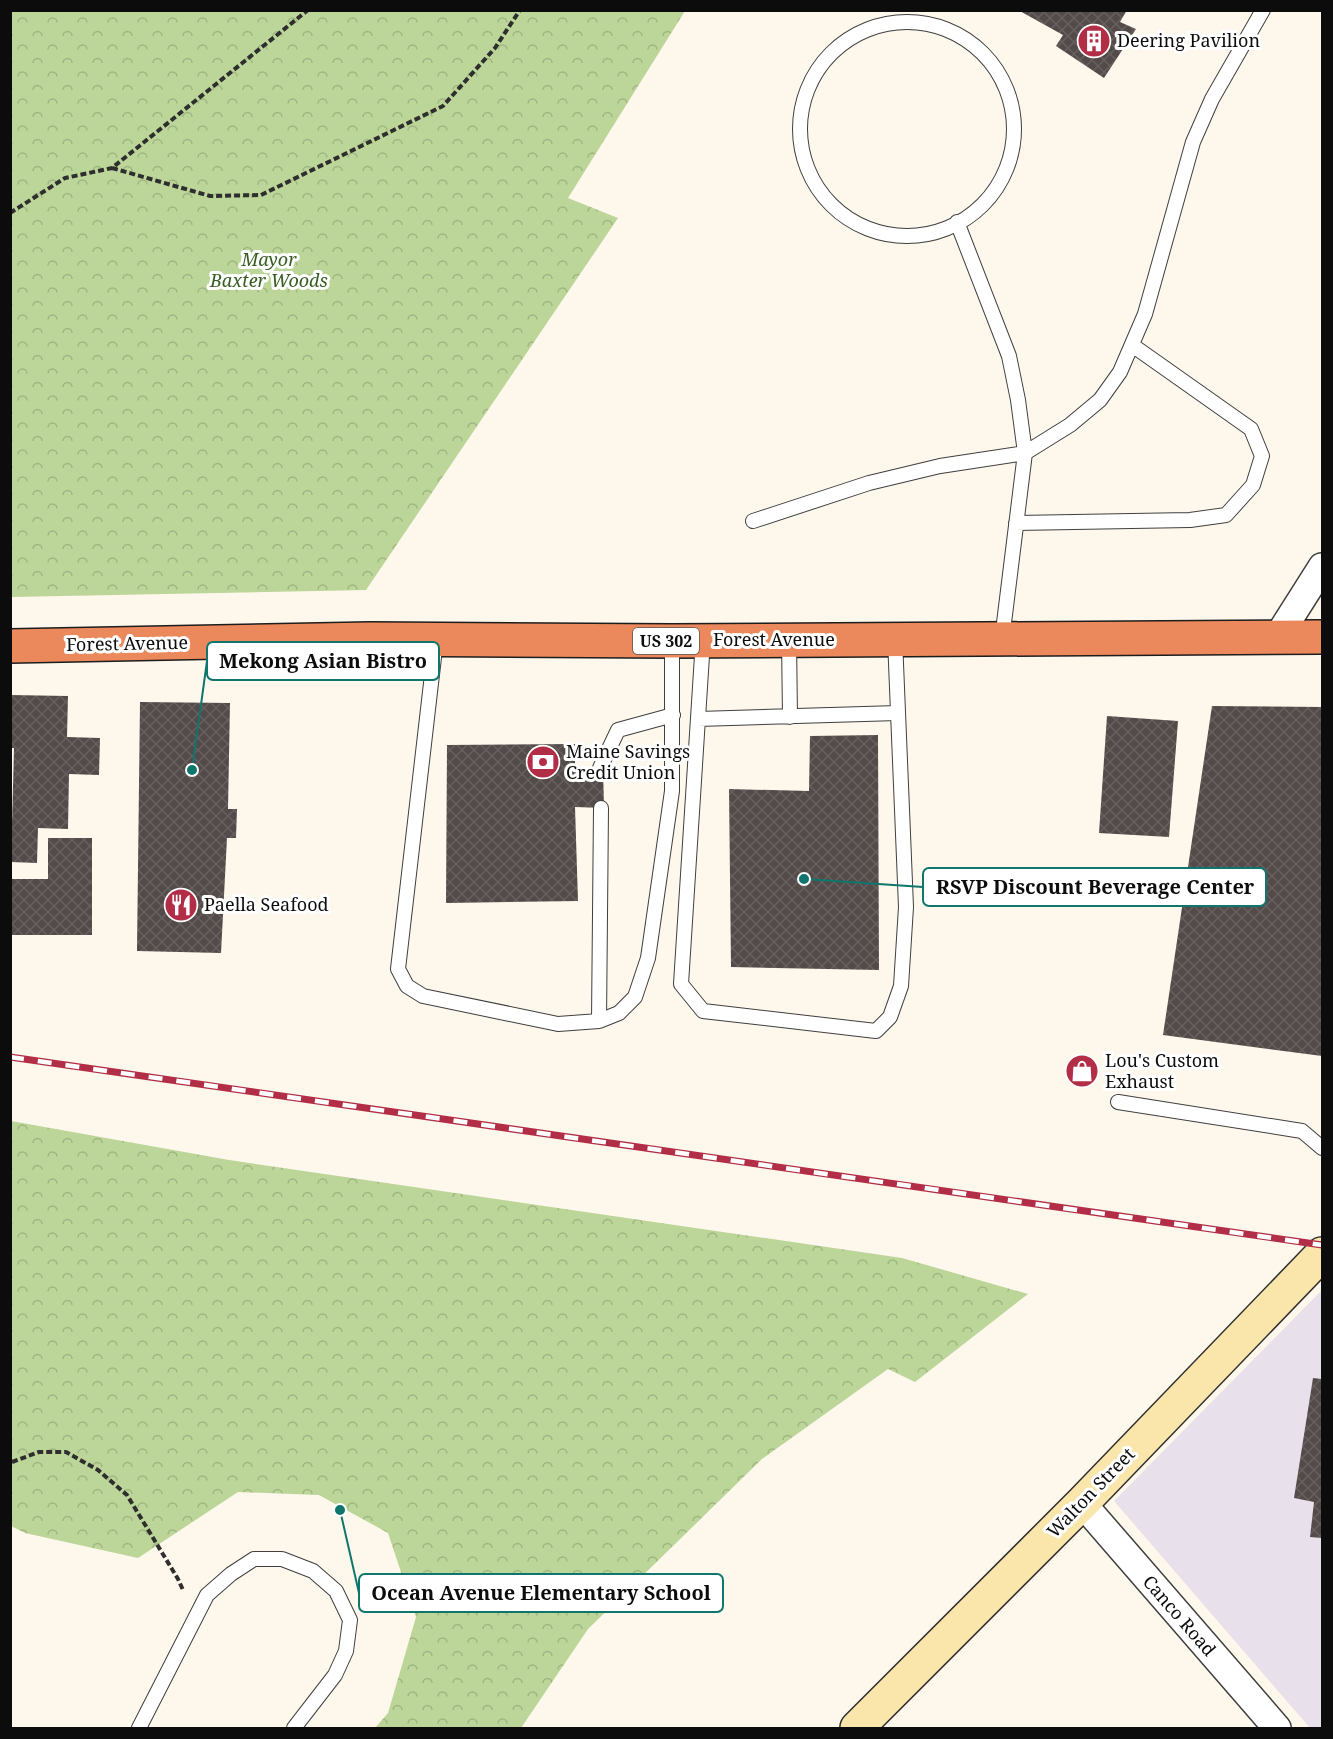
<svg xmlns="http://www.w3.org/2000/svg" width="1333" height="1739" viewBox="0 0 1333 1739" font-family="'Noto Serif',serif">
	<defs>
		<pattern id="forest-crowns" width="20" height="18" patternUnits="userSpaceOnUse" patternTransform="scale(1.5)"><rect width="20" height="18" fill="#bcd598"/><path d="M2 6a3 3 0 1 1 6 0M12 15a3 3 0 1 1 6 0" fill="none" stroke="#a0b682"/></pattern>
		<pattern id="building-cross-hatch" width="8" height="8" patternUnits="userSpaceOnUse" patternTransform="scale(1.5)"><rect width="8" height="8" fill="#534b49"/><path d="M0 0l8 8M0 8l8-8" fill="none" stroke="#67605f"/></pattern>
	</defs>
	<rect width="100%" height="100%" fill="#fef7eb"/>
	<path fill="#e8e0ea" d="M1322,1290V1728H1310L1114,1501Z"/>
	<path fill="url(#forest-crowns)" d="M10,11H685L568,198L618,218L366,590L11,597Z
		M11,1121L229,1160L902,1258L1028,1294L915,1382L888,1369L762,1459L588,1629L521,1728H375L388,1713L416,1617L388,1533L319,1495L238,1492L138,1558L25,1533L11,1526Z"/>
	<path fill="url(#building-cross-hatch)" d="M1018,10H1127L1120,22L1136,29L1104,78L1056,46L1063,35Z
		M10,695L68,696L67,737L100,738L99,775L69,774L68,829L38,828L37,863L11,862L14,748H10Z
		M140,702L230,703L228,809H237L236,838H227L221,953L137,951Z
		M1212,706L1322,707V1056L1163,1035Z
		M1107,716L1178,721L1169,837L1099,833Z
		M878,735L879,970L731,967L729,789L809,791L810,736Z
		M575,744V768H603L604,808L575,807L578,901L446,903L447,745Z
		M48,838H92V935H10V879H48Z
		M1313,1378L1322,1379V1538L1310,1537L1314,1502L1294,1498Z"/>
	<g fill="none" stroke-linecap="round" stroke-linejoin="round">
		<g stroke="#3f3f3f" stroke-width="16">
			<path id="lane" d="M800 129a107 107 0 1 1 214 0a107 107 0 1 1-214 0Z
				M957,222L1009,356L1018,400L1025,453L1002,639
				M753,521L869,483L940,466L1025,453L1070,425L1100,400L1120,372L1145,314L1193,142L1212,99L1263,10
				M1016,523L1190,520L1226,515L1253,485L1262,456L1251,429L1132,345
				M436,640L398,969L407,986L423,996L558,1024L599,1021L619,1013L635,997L648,958L672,791V641
				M703,640L681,984L703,1011L876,1031L890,1017L901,986L906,907L895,639
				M789,640L790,717
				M698,719L898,713
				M600,768L618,730L673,715
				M599,1021L601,808
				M1118,1102L1302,1131L1322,1148
				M139,1728L207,1595L231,1574L254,1559H282L313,1571L336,1591L350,1620L346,1651L335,1675L294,1728"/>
		</g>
		<g stroke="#3f3f3f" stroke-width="30">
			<path id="street" d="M1277,638L1322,567
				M1082,1503L1277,1728"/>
		</g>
		<g stroke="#2e2e2e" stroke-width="36">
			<path id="secondary" d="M857,1728L1082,1503L1322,1254"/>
		</g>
		<g stroke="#1d1d1d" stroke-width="36">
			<path id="highway" d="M10,646L370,639L672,641L1322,637"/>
		</g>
		<path stroke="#2e2e2e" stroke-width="4" stroke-dasharray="6 3" stroke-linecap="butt" d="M112,168L210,196L261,195L443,106L495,48L520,10
			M10,213L65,178L112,168L308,10
			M12,1462L39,1452H66L98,1470L127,1495L178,1579L183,1590"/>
		<use href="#lane" stroke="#fff" stroke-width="14"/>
		<use href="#street" stroke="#fff" stroke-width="27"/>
		<use href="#secondary" stroke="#fae6aa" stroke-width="33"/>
		<use href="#highway" stroke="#eb895c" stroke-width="33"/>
		<g stroke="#b22d46" stroke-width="7">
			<path id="rail" d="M10,1057L1322,1245"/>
		</g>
		<use href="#rail" stroke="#fff" stroke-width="4.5" stroke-dasharray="14" stroke-linecap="butt"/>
	</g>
	<defs>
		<g id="building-disc" transform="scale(1.725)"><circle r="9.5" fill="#b22d46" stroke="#fff"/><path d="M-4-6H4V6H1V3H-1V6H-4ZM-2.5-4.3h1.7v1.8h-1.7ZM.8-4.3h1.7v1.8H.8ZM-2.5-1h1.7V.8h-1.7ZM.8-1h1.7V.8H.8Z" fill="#fff"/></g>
		<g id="bank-disc" transform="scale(1.725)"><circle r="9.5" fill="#b22d46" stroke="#fff"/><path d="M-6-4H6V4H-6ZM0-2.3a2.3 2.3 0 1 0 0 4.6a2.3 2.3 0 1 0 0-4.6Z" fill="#fff"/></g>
		<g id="restaurant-disc" transform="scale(1.725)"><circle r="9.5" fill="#b22d46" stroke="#fff"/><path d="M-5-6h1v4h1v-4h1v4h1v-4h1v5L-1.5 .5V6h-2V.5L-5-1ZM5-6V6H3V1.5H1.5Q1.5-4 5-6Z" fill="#fff"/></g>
		<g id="shop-disc" transform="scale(1.725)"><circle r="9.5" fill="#b22d46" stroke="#fff"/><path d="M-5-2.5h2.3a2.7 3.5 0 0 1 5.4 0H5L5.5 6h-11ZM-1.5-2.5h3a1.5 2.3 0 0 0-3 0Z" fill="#fff"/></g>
	</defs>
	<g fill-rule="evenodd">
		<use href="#building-disc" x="1094" y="41"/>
		<use href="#bank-disc" x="543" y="762"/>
		<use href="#restaurant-disc" x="181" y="905"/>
		<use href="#shop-disc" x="1082" y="1071"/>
	</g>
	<g text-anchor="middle" stroke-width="6" stroke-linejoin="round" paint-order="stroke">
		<rect fill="#fff" stroke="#555" stroke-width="1.5" x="633" y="628" width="66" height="26" rx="4.5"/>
		<g font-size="16" font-weight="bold" fill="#0c0c0c">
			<text x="666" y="647">US 302</text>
		</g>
		<g font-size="18" fill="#0c0c0c" stroke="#fff" text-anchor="start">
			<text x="1117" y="47">Deering Pavilion</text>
			<text x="566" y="758">Maine Savings<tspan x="566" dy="21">Credit Union</tspan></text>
			<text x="204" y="911">Paella Seafood</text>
			<text x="1105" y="1067">Lou's Custom<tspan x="1105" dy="21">Exhaust</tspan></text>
		</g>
		<g font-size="18" font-style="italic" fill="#365e21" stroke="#fff">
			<text x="269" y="266">Mayor<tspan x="269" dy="21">Baxter Woods</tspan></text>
		</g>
		<g font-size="18" fill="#0c0c0c" stroke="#fff">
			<text x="774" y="646">Forest Avenue</text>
			<text transform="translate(127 644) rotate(-1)" y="6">Forest Avenue</text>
			<text transform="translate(1091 1493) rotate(-46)" y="6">Walton Street</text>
			<text transform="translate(1179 1616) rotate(49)" y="6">Canco Road</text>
		</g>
	</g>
	<path fill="none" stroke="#0f766e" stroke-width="2" d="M192 770L207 661M804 879L923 887M340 1510L359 1593"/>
	<g fill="#0f766e" stroke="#fff" stroke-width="2">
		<circle cx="192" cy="770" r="6"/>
		<circle cx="804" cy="879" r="6"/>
		<circle cx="340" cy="1510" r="6"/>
	</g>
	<g fill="#fff" stroke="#0f766e" stroke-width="2">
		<rect x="207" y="642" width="232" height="38" rx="6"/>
		<rect x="923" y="868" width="343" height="38" rx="6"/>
		<rect x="359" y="1574" width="364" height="38" rx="6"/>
	</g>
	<g font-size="20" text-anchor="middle" font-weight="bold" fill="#0c0c0c">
		<text x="323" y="668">Mekong Asian Bistro</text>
		<text x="1095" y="894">RSVP Discount Beverage Center</text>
		<text x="541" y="1600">Ocean Avenue Elementary School</text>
	</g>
	<rect width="1333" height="1739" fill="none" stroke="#0c0c0c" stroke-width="24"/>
</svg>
